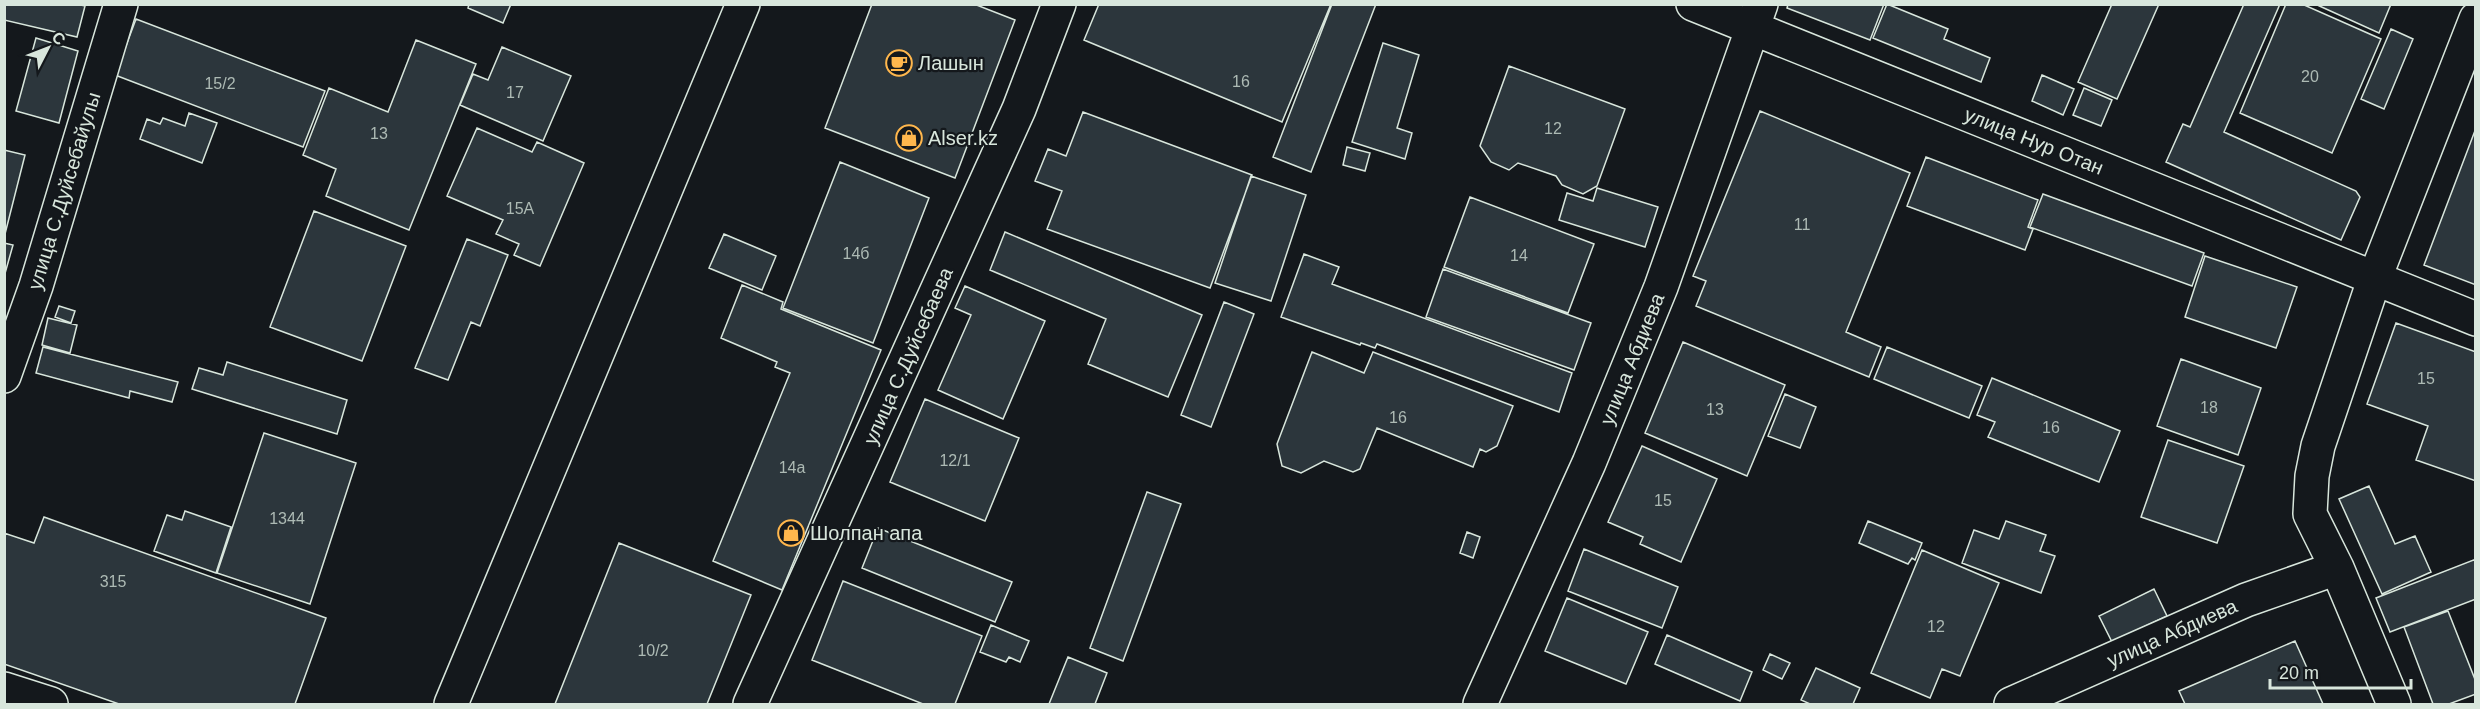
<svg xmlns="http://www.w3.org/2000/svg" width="2480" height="709" viewBox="0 0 2480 709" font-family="Helvetica,sans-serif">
	<rect width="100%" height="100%" fill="#14181c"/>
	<path fill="#2c363c" stroke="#d8e6dc" stroke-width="1.5" d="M4,4H77L85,6L77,37L4,20Z
		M469,4H511L503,23L468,8Z
		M872,4H974L1015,20L955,178L825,128Z
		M1099,4H1331L1282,122L1084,40Z
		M1332,4H1376L1311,172L1273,157Z
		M1788,4H1884L1870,40L1787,8Z
		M1887,4L1948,29L1944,39L1990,58L1981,82L1873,38Z
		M2112,4H2159L2117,99L2078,82Z
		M2244,4H2280L2224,132L2356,191L2360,197L2341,240L2166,162L2183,124L2190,127Z
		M2286,4H2302L2381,39L2332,153L2240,113Z
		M2315,4H2391L2379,33Z
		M136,19L325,91L303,147L115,75Z
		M2391,29L2413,39L2384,109L2361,99Z
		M36,38L78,51L59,123L16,111Z
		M416,40L476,64L409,230L326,196L336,169L303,155L329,88L388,112Z
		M1383,43L1419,55L1397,128L1412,133L1405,159L1352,142Z
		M502,47L571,76L543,141L460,105L473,74L488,80Z
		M1509,66L1625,109L1597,186L1583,194L1562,185L1556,176L1518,163L1509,170L1491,162L1480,146Z
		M2042,75L2074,89L2063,115L2032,101Z
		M2084,88L2112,100L2101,126L2073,115Z
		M1760,111L1910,173L1846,332L1881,347L1869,377L1696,306L1706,281L1693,276Z
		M1083,112L1252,175L1210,288L1047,229L1062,191L1035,181L1048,149L1066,156Z
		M189,113L217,123L202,163L140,139L147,119L160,124L163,118L185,126Z
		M477,128L532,152L537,142L584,163L540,266L514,255L519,244L496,234L503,220L447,196Z
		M2476,128V285L2424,265Z
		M1347,147L1370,153L1365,171L1343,165Z
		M4,150L25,155L5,234H4Z
		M1926,157L2038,200L2028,227L2033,229L2025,250L1907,206Z
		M840,162L929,198L873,343L783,308Z
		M1251,176L1306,195L1271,301L1215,283Z
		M1597,188L1658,207L1645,247L1559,220L1567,193L1593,201Z
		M2043,194L2204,253L2192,286L2030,227Z
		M1470,197L1594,244L1568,313L1444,267Z
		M314,211L406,246L362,361L270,327Z
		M1005,232L1202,315L1168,397L1088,364L1106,319L990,270Z
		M724,234L776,256L762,290L709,268Z
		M467,239L508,255L480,326L471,322L448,380L415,368Z
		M4,243L13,245L4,277Z
		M1304,254L1339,267L1332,284L1572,373L1559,412L1377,344L1375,348L1361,343L1360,345L1281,317Z
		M2205,256L2297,287L2276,348L2185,317Z
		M1443,269L1591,323L1574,370L1426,317Z
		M742,285L783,302L781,309L881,350L782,590L713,561L790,373L775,367L777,362L721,338Z
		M965,286L1045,321L1003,419L938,390L971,315L955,308Z
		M1224,302L1254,314L1211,427L1181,415Z
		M59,306L75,311L71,323L55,317Z
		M48,318L77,325L70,353L42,345Z
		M2396,323L2476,352V481L2416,460L2428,426L2367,404Z
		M1683,342L1785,385L1747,476L1645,433Z
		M43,347L178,382L172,402L130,391L129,398L36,373Z
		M1887,347L1982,386L1969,418L1874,379Z
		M1312,352L1364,373L1373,352L1513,406L1497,446L1486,452L1480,449L1473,467L1377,428L1360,469L1353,472L1324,461L1301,473L1282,466L1277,444Z
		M2181,359L2261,388L2238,455L2157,426Z
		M227,362L347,400L337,434L192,389L199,368L223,375Z
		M1992,378L2120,431L2099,482L1988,437L1995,422L1977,415Z
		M1785,394L1816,407L1800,448L1768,436Z
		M925,399L1019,438L985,521L890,482Z
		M264,433L356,463L310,604L217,573Z
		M2168,440L2244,466L2217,543L2141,517Z
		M1642,446L1717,479L1681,562L1640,544L1643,537L1608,522Z
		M2369,486L2395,544L2415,536L2431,572L2382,594L2339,499Z
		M1147,492L1181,504L1123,661L1090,648Z
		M185,511L231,527L216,573L154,551L167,515L182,520Z
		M44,517L326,618L295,704H119L4,664V533L34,543Z
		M1868,521L1922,543L1915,560L1912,558L1908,564L1859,543Z
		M2006,521L2046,535L2040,551L2055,556L2041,593L1962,563L1974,530L1999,539Z
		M878,528L1012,582L995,622L862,568Z
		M1467,532L1480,537L1473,558L1460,553Z
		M619,543L751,595L707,704H555Z
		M1584,549L1678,587L1662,628L1568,591Z
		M1922,550L1999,583L1960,676L1942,669L1930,698L1871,673Z
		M2476,559V599L2390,632L2376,598Z
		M843,581L982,636L955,704H923L812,660Z
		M2154,589L2167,616L2112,642L2099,616Z
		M1567,598L1648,632L1626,684L1545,651Z
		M2448,611L2476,682V694L2449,704H2433L2404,627Z
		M991,625L1029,641L1020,662L1009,657L1006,662L980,652Z
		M1667,635L1752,672L1740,701L1655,664Z
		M2295,641L2323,704H2185L2179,691Z
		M1770,654L1790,663L1782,679L1763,670Z
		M1068,657L1107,673L1095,704H1049Z
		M1816,668L1860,688L1853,704H1810L1801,700Z"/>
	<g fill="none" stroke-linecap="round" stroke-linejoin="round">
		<g stroke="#d8e6dc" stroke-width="36">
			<path id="minor" d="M1693,4L2476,319
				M4,376L36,286L121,4
				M4,689L51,704
				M750,704L1019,109L1059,4
				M1480,704L1589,463L1661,287L1761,4
				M2011,704L2246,600L2337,568
				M2394,704L2337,568L2310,514L2312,476L2318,446L2374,280L2476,19"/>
		</g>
		<g stroke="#d8e6dc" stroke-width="36">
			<path id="primary" d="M451,704L743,4"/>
		</g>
		<use href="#minor" stroke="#14181c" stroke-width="33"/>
		<use href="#primary" stroke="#14181c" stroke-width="33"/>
	</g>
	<defs>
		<g id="cafe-ring" transform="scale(1.35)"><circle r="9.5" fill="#14181c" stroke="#ffb74d" stroke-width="1.5"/><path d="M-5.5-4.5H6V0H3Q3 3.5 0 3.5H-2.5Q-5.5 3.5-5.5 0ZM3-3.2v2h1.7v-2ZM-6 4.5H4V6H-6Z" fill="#ffb74d"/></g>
		<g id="shop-ring" transform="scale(1.35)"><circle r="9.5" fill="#14181c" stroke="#ffb74d" stroke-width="1.5"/><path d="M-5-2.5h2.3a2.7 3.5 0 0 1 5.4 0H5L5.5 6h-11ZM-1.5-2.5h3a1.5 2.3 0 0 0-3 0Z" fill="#ffb74d"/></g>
	</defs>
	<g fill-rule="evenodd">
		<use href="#cafe-ring" x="899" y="63"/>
		<use href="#shop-ring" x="909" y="138"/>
		<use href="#shop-ring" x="791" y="533"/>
	</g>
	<g text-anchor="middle" stroke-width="4.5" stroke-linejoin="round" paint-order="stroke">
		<g font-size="16" fill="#adbab4">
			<text x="2310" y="82">20</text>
			<text x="1241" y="87">16</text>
			<text x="220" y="89">15/2</text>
			<text x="515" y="98">17</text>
			<text x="1553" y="134">12</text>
			<text x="379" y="139">13</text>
			<text x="520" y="214">15А</text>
			<text x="1802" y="230">11</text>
			<text x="856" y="259">14б</text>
			<text x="1519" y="261">14</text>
			<text x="2426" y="384">15</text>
			<text x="2209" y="413">18</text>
			<text x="1715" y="415">13</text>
			<text x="1398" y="423">16</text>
			<text x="2051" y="433">16</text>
			<text x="955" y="466">12/1</text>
			<text x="792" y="473">14а</text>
			<text x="1663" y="506">15</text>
			<text x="287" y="524">1344</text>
			<text x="113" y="587">315</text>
			<text x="1936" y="632">12</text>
			<text x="653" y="656">10/2</text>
		</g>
		<g font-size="20" fill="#d8e6dc" stroke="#14181c" text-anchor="start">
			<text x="918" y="70">Лашын</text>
			<text x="928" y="145">Alser.kz</text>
			<text x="810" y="540">Шолпан апа</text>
		</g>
		<g font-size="20" fill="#d8e6dc" stroke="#14181c">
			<text transform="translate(2034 141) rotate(22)" y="7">улица Нур Отан</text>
			<text transform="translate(64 191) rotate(-73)" y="7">улица С.Дуйсебайулы</text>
			<text transform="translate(908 356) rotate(-66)" y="7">улица С.Дуйсебаева</text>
			<text transform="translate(1632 359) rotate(-68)" y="7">улица Абдиева</text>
			<text transform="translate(2172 633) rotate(-24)" y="7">улица Абдиева</text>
		</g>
	</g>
	<rect width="2480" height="709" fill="none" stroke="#d8e6dc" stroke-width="12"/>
	<g transform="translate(48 48) rotate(48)" stroke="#14181c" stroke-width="4.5" paint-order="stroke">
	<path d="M0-4.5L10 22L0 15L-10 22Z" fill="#d8e6dc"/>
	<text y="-9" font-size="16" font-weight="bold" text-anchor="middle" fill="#d8e6dc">С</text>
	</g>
	<path d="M2270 679v9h141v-9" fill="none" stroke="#d8e6dc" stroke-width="3"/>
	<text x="2279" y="679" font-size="18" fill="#d8e6dc" stroke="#14181c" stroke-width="4.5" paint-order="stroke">20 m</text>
</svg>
